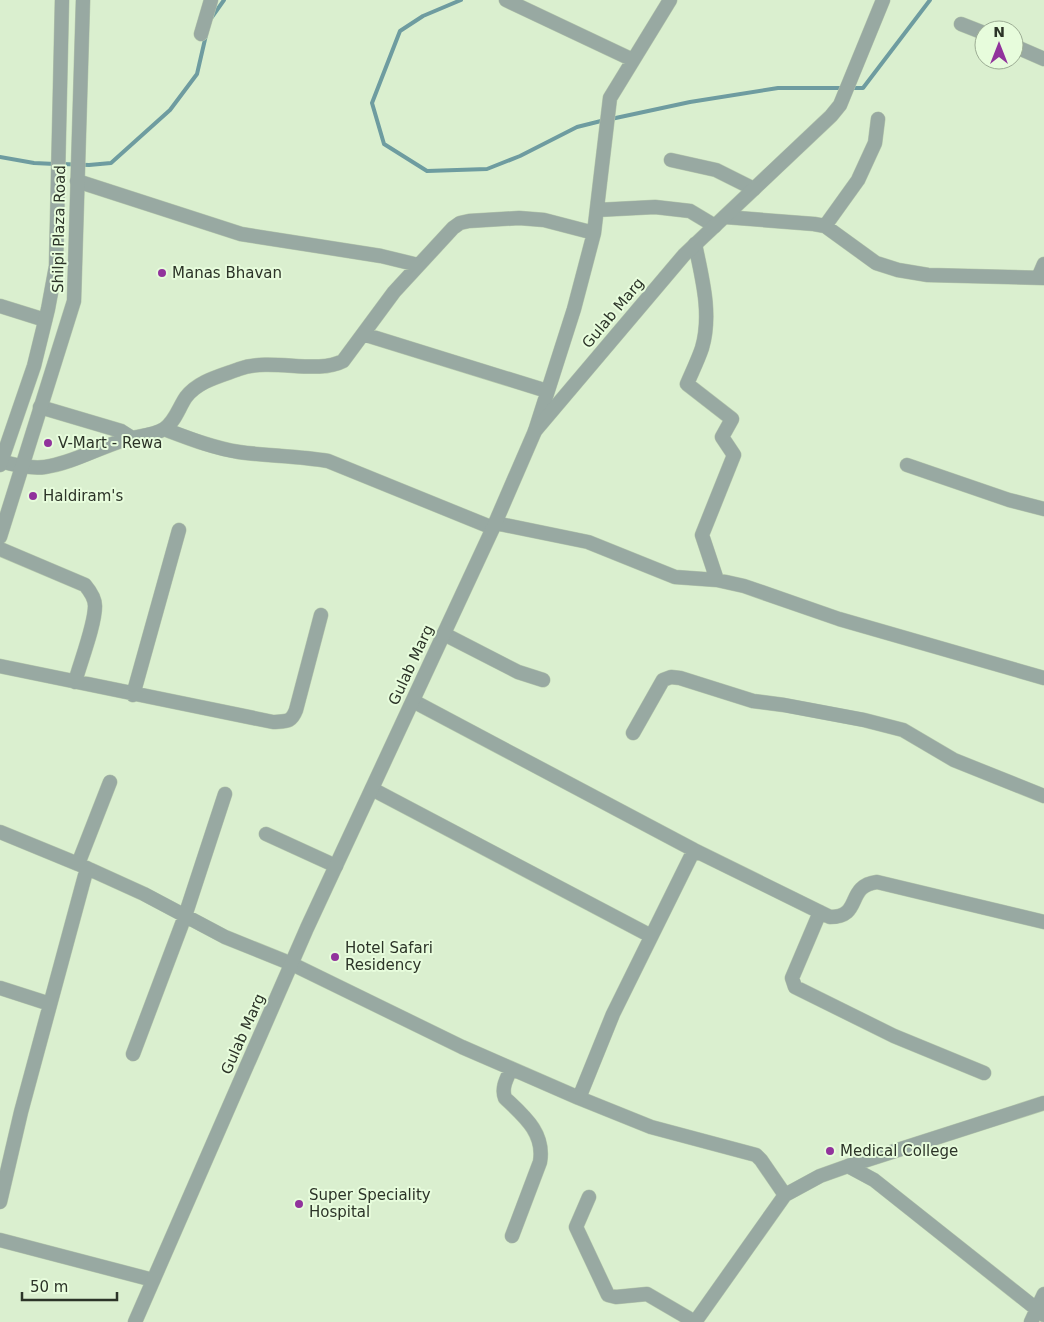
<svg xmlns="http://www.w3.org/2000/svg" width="1044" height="1322" viewBox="0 0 1044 1322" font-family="'DejaVu Sans',sans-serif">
	<rect width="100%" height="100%" fill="#daefcf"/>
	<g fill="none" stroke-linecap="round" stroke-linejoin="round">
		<path stroke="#6e9ca0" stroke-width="4" d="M461,0L423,16L400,31L372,103L384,144L427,171L487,169L520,156L577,127L605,120
			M212,17L224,0
			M851,88H863L930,0
			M611,119L690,102L778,88H844
			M0,157L34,163L55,164
			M62,164L89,165L111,163L170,110L197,74L206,35"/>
		<g stroke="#b7caae" stroke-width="15">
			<path id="minor" d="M506,0L633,60
				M961,24L984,33
				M201,34L211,0
				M1014,46L1044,59
				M671,160L716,170L754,189
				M77,181L241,234L381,256L418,265
				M597,210L655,207L690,211L715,226
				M725,217L814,224L825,226L876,263L898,270L928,275L1044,278
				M825,226L858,180L875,143L878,119
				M695,244C702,278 712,314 702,348C698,360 692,372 687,384L732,419L722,437L734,455L702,535L717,580
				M1038,278L1044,264
				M0,306L45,320
				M363,334L547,391
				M40,407L121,431L132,438
				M164,429C188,438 213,448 239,452C268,456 298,456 328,461L493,528
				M535,431L574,309L594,233L610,98L670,0
				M0,461C14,465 30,469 45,467C72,463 98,448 124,440C136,436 153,436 164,429C175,422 179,407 186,397C198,381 220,376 239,369C272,357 316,375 343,361L394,292L453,228L460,223L469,221L519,218L544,220L594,233
				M907,465L1009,500L1044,509
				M495,523L588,542L675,577L717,580L744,586L839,619L1044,678
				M0,549L85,585C90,591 95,598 95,606C95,625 80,663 75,682
				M444,634L518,672L543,680
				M0,666L273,722C286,721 291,723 296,710L321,615
				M133,695L179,530
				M413,701L694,850L830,917C863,917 845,886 877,882L1044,922
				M633,733L663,680L671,677L680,678L753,701L784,705L864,720L903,730L954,760L1044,796
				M372,789L651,936
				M0,832L78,864L144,894L225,937L292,964L462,1047L579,1098L651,1127L756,1155L761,1160L785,1195
				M266,834L336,866
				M78,864L110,782
				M820,912L792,978L795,987L894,1036L984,1073
				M0,988L50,1004
				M133,1054L185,916L225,794
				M511,1069C507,1078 501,1088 505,1098C524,1116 545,1133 540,1162L512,1236
				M579,1098L613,1014L694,850
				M848,1166L1044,1103
				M589,1197L576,1227L608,1295L616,1297L647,1294L695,1322
				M0,1202L21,1112L87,868
				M0,1240L153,1280
				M695,1322L785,1195L820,1176L848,1166L874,1180L1044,1315
				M1031,1322L1044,1294"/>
		</g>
		<g stroke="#b7caae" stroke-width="15">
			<path id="tertiary" d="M0,465L34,366L48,309L56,266L62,0
				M0,537L74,301L83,0
				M135,1322L307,928L493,528L535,431L684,255L831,116L840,105L883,0"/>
		</g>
		<use href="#minor" stroke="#98a9a2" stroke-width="14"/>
		<use href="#tertiary" stroke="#98a9a2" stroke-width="14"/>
	</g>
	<g fill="#91339c" stroke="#e7fcdc" stroke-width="2">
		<circle cx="162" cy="273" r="5"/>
		<circle cx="48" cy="443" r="5"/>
		<circle cx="33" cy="496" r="5"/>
		<circle cx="335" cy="957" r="5"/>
		<circle cx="830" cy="1151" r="5"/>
		<circle cx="299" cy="1204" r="5"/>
	</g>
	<g text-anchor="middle" stroke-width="4" stroke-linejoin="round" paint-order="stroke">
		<g font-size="15" fill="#2c3428" stroke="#e7fcdc">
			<text transform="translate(59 229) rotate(-89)" y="5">Shilpi Plaza Road</text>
			<text transform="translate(613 313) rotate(-50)" y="5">Gulab Marg</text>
			<text transform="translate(411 665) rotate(-65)" y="5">Gulab Marg</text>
			<text transform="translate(243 1034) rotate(-66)" y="5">Gulab Marg</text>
		</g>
		<g font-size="15" fill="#2c3428" stroke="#e7fcdc" text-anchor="start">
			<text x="172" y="278">Manas Bhavan</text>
			<text x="58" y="448">V-Mart - Rewa</text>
			<text x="43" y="501">Haldiram's</text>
			<text x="345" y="953">Hotel Safari<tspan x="345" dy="17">Residency</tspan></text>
			<text x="840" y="1156">Medical College</text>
			<text x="309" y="1200">Super Speciality<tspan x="309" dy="17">Hospital</tspan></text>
		</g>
	</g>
	<g transform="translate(999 45)"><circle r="24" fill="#e7fcdc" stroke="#9cac94"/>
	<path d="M0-4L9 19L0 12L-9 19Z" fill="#91339c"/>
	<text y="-8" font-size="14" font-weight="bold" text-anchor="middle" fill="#2c3428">N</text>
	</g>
	<path d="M22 1292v8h95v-8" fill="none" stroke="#2c3428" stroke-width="2.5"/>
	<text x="30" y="1292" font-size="15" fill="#2c3428" stroke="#e7fcdc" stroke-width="4" paint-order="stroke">50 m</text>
</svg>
